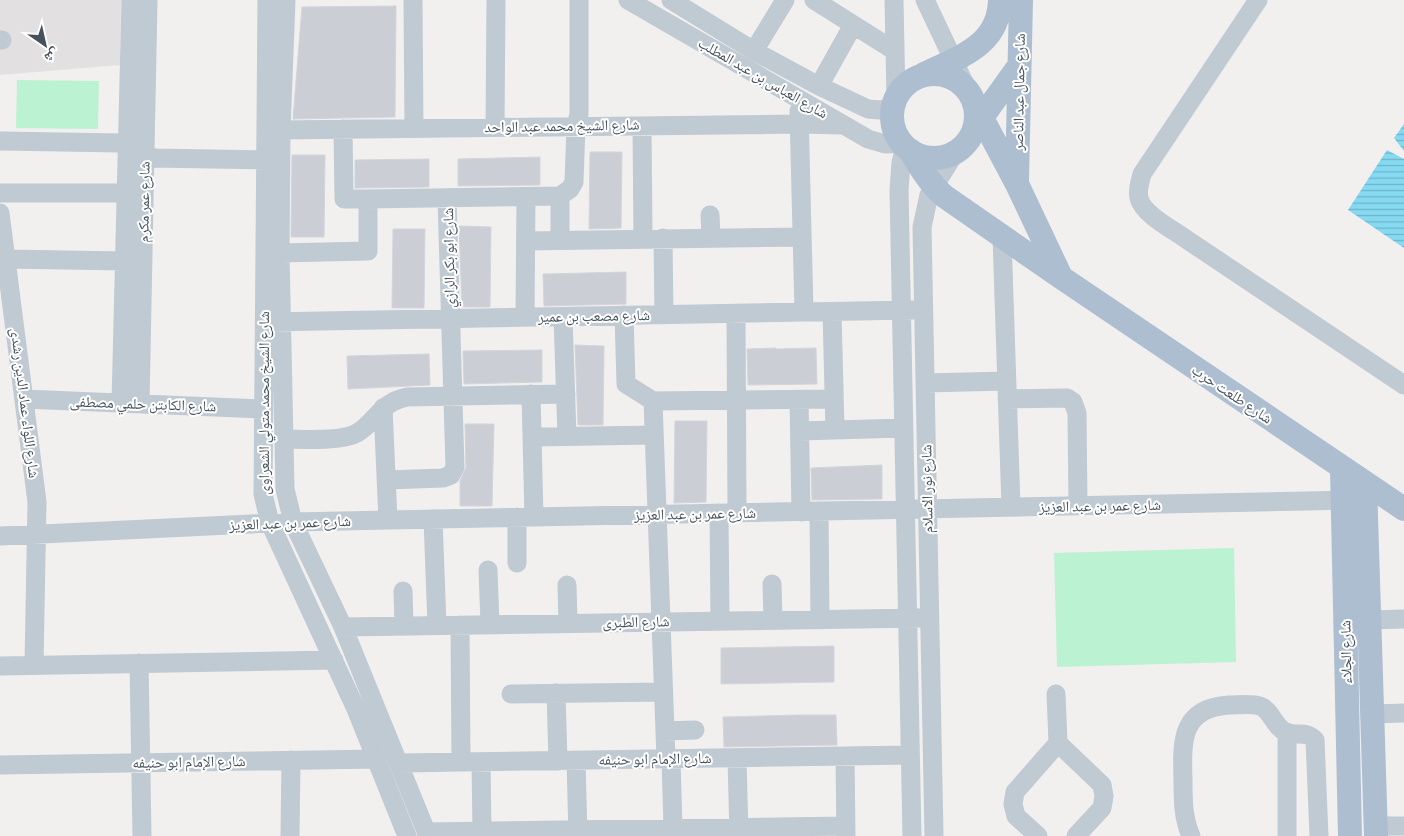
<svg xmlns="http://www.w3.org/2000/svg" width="1404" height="836" viewBox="0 0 1404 836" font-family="Commissioner,'Noto Naskh Arabic',sans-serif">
	<defs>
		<pattern id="water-rules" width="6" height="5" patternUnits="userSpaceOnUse" patternTransform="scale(1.25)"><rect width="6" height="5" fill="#85daf2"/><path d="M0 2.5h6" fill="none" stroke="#6fb3c7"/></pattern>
	</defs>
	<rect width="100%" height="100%" fill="#f2efef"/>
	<path fill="#e3e0e1" d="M0,0H121L120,65L0,75Z"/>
	<path fill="#bbf2d1" d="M17,80L99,81L98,129L16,128Z
		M1234,548L1236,662L1057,667L1054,553Z"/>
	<path fill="url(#water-rules)" d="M1404,124V151L1394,138Z
		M1387,150L1404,159V248L1348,210Z"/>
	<path fill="#cbced4" stroke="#d3d5db" d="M396,6L395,117L293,119L302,7Z
		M590,152H622L621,228L589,229Z
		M292,155H325L324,237H291Z
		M540,157V185L458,186V159Z
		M429,159V187L355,188V160Z
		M459,226L491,227L490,307H462Z
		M393,229H425L424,308H392Z
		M626,272V304L544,306L543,274Z
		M575,345L604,346L603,425H578Z
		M776,348V349L816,348L817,384L748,385L747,349Z
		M542,350V382L464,384L463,351Z
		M429,354L430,385L348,389L347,356Z
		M675,421H707L706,502L674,503Z
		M465,424H494L492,506H460V481L466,467Z
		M882,465V499L812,500L811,468Z
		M834,646V682L721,684V648Z
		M798,715H836L837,745L724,747L723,717Z"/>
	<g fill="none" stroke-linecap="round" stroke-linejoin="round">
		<path stroke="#bfcad2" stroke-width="19" d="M267,0L263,494L270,523L356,709L407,836
			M286,0L281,130L280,253L285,489L293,522L343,627L428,836
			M413,0L414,128
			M628,0L868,139L885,144L902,143
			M671,0L754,51L819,86L868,109L880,110L893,108
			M814,0L895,51
			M894,0L896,99
			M925,0L970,95
			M1258,0L1142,174C1140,182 1137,190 1139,198C1143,214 1170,228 1183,237L1404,385
			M0,40H2
			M754,51L785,0
			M819,86L853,25
			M799,111L804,312
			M642,126L643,238
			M495,127L496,0
			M343,129L344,199H368
			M281,130L800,124L843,125
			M0,141L120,143L154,158L265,160
			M905,146L901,163L899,190L912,836
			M0,193H126
			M0,213L37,502L34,665
			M710,215L711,237
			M1002,237L1011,507
			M663,238L664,315
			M560,240V196L570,189L574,182L576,126L579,114V0
			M526,241L802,237
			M280,253L368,251V199L560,196
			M6,259L125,261
			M832,312L835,430
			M736,314L737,513
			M624,315L626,384L653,401L834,399
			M525,317L526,197
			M563,317L567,436
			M268,322L913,310
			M925,383L1007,381
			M531,394L534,517
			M24,399L262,409
			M1007,399L1067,398L1073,402L1077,413L1078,506
			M799,400L801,512
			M653,401L666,759
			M121,403L131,0
			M140,404L148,0
			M383,408L388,520
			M800,431L903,428
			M533,437L654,435
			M283,439C302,439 341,442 357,433C377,421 379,403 407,397L566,394
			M386,480L443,478L451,475L455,467L447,198
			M819,511L820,620
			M719,513L720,621
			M517,517V563
			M433,519L437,626
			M0,536L293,522L1356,500
			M488,570L490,625
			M772,584L773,620
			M567,585L568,624
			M403,591L404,626
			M1369,620L1404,619
			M460,625L461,762
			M343,627L919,618
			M139,663L142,836
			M0,666L334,660
			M556,693L558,761
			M511,694L663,692
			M1372,714L1404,713
			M665,731L695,730
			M1287,733V836
			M1058,743L1102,785L1104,796L1102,808L1076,836
			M845,756L846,836
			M737,758L739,836
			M671,759L673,828
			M576,760L578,836
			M481,762L482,831
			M399,763L910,755
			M0,765L377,759
			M1375,826H1404
			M426,832L846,826
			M290,836L291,760
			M934,836L922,227L929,195L956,151
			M1038,836L1016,816L1013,804L1015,792L1058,743L1056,694
			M1191,836C1183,818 1183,800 1183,780C1182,742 1180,708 1229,705C1239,705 1250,703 1260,706C1272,711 1274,727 1286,732C1297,737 1306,730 1315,740L1319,836"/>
		<path stroke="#adbed0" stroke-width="24" d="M924,74C959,57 999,46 1000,0
			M892 116a42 42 0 1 1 84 0a42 42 0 1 1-84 0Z
			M974,103L1017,184L1061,277
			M975,127L1019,66
			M910,150C920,167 929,183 944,196L1062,278L1404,509
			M1017,180L1021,0
			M1342,469L1350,836
			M1365,484L1376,836"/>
	</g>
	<g text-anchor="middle" stroke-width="4" stroke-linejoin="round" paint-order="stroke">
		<g font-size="15" fill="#46525e" stroke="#fff">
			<text transform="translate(763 78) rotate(30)" y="5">شارع العباس بن عبد المطلب</text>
			<text transform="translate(1019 92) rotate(-89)" y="5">شارع جمال عبد الناصر</text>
			<text transform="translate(562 126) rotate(-1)" y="5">شارع الشيخ محمد عبد الواحد</text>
			<text transform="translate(144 202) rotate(-89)" y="5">شارع عمر مكرم</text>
			<text transform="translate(449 258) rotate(-91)" y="5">شارع ابو بكر الرازي</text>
			<text transform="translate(594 316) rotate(-1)" y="5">شارع مصعب بن عمير</text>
			<text transform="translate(1232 394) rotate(34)" y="5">شارع طلعت حرب</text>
			<text transform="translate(25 403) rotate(83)" y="5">شارع اللواء عماد الدين رشدى</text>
			<text transform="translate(264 403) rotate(-90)" y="5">شارع الشيخ محمد متولي الشعراوى</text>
			<text transform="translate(143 404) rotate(2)" y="5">شارع الكابتن حلمي مصطفى</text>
			<text transform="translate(927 489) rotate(-91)" y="5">شارع نور الاسلام</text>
			<text transform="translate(1100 506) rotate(-1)" y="5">شارع عمر بن عبد العزيز</text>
			<text transform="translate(695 514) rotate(-1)" y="5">شارع عمر بن عبد العزيز</text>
			<text transform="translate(290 523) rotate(-2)" y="5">شارع عمر بن عبد العزيز</text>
			<text transform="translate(636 622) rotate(-1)" y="5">شارع الطبرى</text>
			<text transform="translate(1346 652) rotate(-91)" y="5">شارع الجلاء</text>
			<text transform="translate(655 759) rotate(-1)" y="5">شارع الإمام ابو حنيفه</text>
			<text transform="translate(189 762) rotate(-1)" y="5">شارع الإمام ابو حنيفه</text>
		</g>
	</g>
	<g transform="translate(45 45) rotate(146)" stroke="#ffffff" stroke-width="4" paint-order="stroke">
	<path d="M0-4L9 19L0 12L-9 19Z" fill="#46525e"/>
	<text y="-8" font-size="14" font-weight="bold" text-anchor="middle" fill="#46525e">ش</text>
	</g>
</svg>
